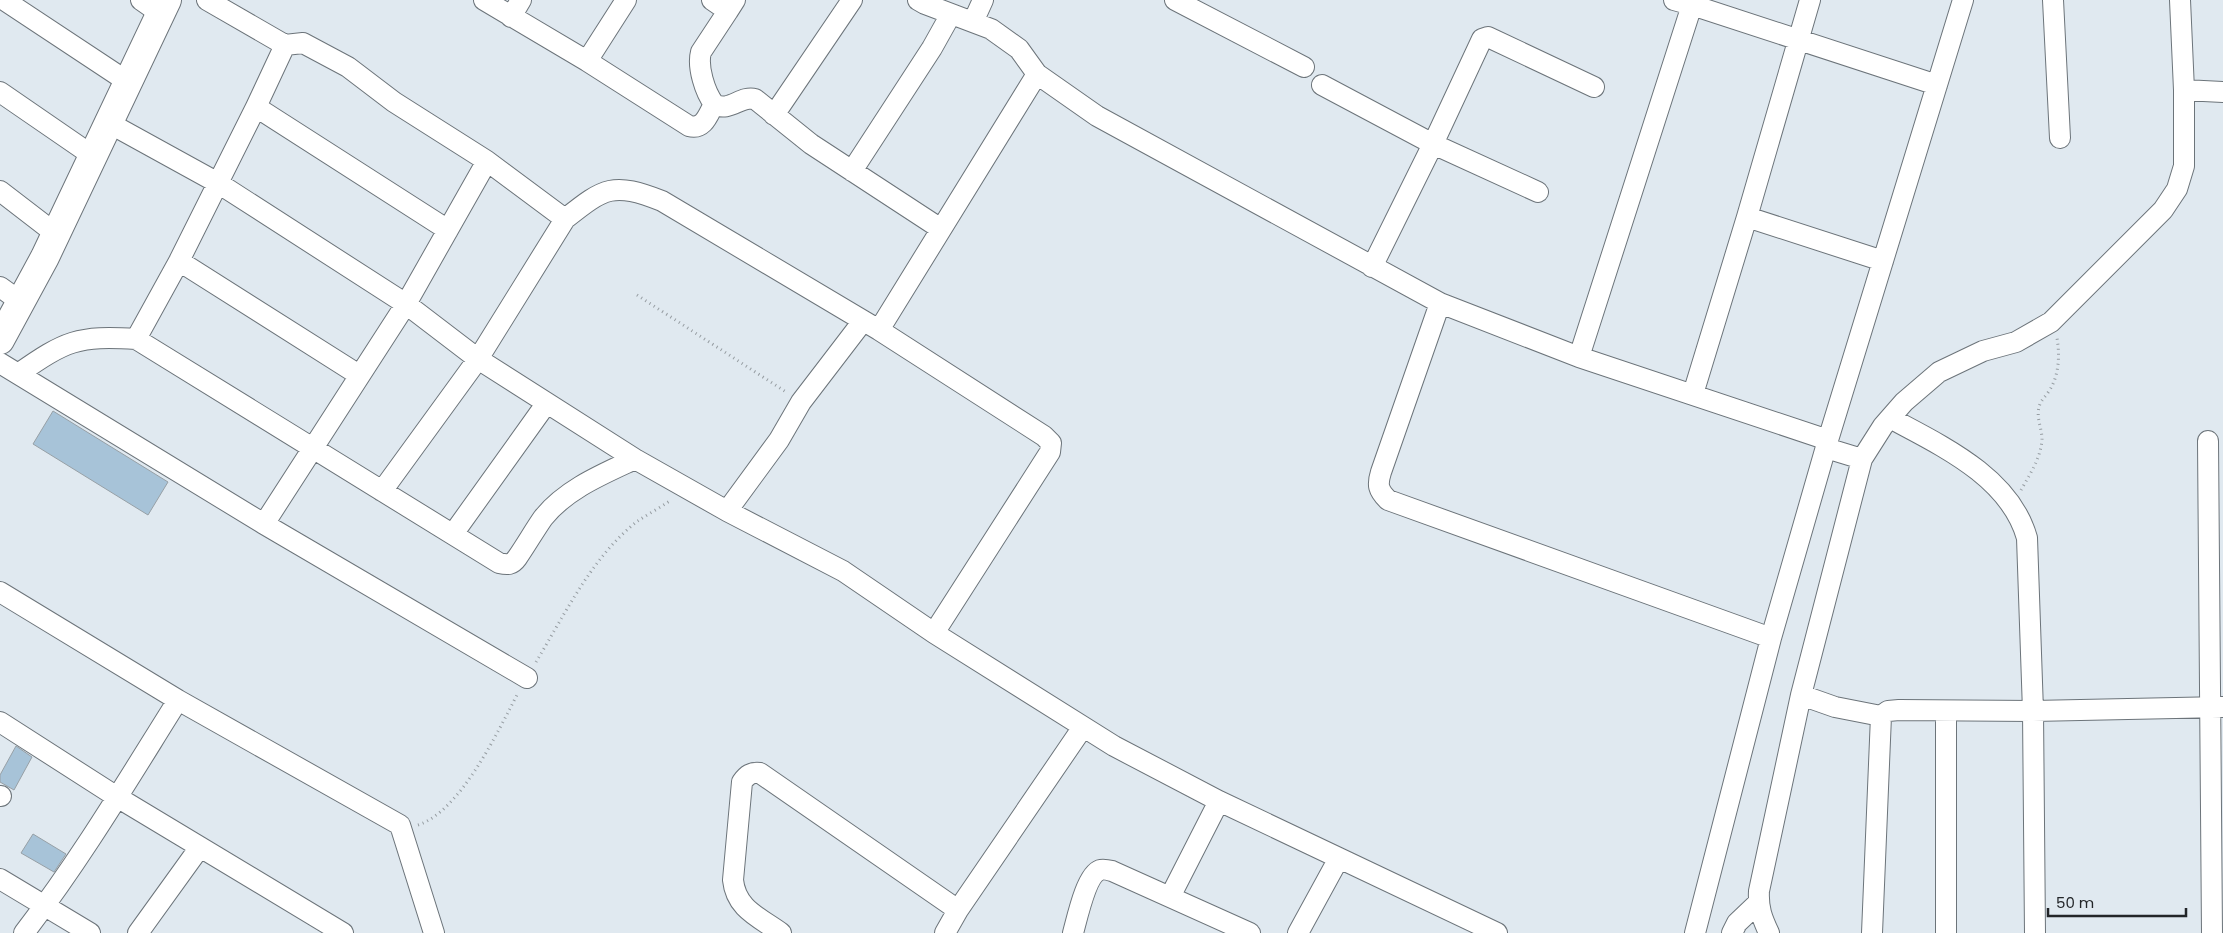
<svg xmlns="http://www.w3.org/2000/svg" width="2223" height="933" viewBox="0 0 2223 933" font-family="Poppins,sans-serif">
	<rect width="100%" height="100%" fill="#e0e9f0"/>
	<path fill="#a7c3d8" stroke="#97a0a6" d="M53,411L168,482L148,515L33,444Z
		M16,746L32,757L14,790L0,782V775Z
		M33,834L66,854L54,872L21,853Z"/>
	<g fill="none" stroke-linecap="round" stroke-linejoin="round">
		<g stroke="#6c747a" stroke-width="22">
			<path id="street" d="M4,0L128,82
				M141,0L161,14
				M207,0L285,45L256,107L448,230
				M484,0L587,61L689,126C704,130 708,115 714,104
				M712,0L728,11L735,0
				M918,0L925,4L991,29L1019,49L1037,74
				M1175,0L1304,67
				M1674,0L1692,5L1694,0
				M2053,0L2060,138
				M2180,0L2184,90L2223,92
				M728,11L701,52C697,67 705,92 714,104C729,113 741,95 755,99L811,144L941,229
				M511,17L521,0
				M973,22L983,0
				M587,61L626,0
				M1322,85L1433,144L1538,192
				M0,92L93,156
				M774,115L852,0
				M109,123L218,183L406,304L478,359L635,459L727,511L843,571L934,633
				M852,171L932,48L951,14
				M0,191L56,234
				M1747,217L1883,261
				M565,219C605,187 613,182 662,201L879,330
				M179,261L359,375
				M1372,267L1433,144L1482,39L1488,37L1594,87
				M0,287L21,302
				M1440,303L1381,472C1377,485 1378,490 1388,500L1771,638
				M136,339L179,261L256,107
				M1579,357L1692,5L1937,85
				M0,363L264,524L527,678
				M18,374C65,341 78,335 136,339L499,563C508,565 512,565 517,558C526,545 534,531 543,518C566,489 603,474 635,459
				M1693,394L1747,217L1810,0
				M1890,418C1942,446 2010,477 2027,538L2033,711L2035,933
				M2208,441L2212,933
				M1826,448L1862,459
				M382,491L478,359L565,219L487,161
				M727,511L779,440L801,402L863,321
				M264,524L406,304L487,161L394,102L348,67L303,43L285,45
				M453,534L546,404
				M0,592L178,700L400,825L434,933
				M1801,695L1835,707L1881,716
				M1946,711V933
				M0,722L117,797L343,933
				M0,796H1
				M0,879L90,933
				M1170,897L1219,801
				M24,933C81,859 129,778 178,700
				M138,933L200,847
				M781,933C759,917 736,909 733,880L742,782C747,775 751,772 760,773L958,910
				M945,933L958,910L1083,727
				M1073,933C1077,919 1086,875 1100,870C1103,869 1108,870 1112,871L1250,933
				M1298,933L1339,858
				M1497,933L1219,801L1114,746L934,633L1050,452L1051,443L1044,436L879,330L1037,74L1097,116L1440,303L1579,357L1828,440
				M1695,933L1771,638L1828,440L1963,0
				M1732,933L1737,923L1758,903
				M1769,933C1762,918 1758,908 1759,891L1801,695L1862,459L1883,426L1904,402L1939,372L1983,351L2016,342L2051,322L2163,210L2177,189L2184,166V90
				M1872,933L1881,716L1888,711L1899,710L2033,711L2223,707"/>
		</g>
		<g stroke="#6c747a" stroke-width="30">
			<path id="secondary" d="M0,340L45,257L167,0"/>
		</g>
		<path stroke="#969da2" stroke-width="3" stroke-dasharray="1 4" stroke-linecap="butt" d="M637,295L786,392
			M2021,490C2030,474 2041,458 2042,439C2042,428 2035,416 2040,404C2042,399 2046,396 2049,391C2059,376 2060,356 2057,338
			M536,662C565,614 591,559 635,523C646,515 660,508 671,500
			M418,825C461,811 498,731 518,693"/>
		<use href="#street" stroke="#fff" stroke-width="20"/>
		<use href="#secondary" stroke="#fff" stroke-width="28"/>
	</g>
	<path d="M2048 908v8h138v-8" fill="none" stroke="#222528" stroke-width="2.5"/>
	<text x="2056" y="908" font-size="15" fill="#222528" stroke="#e0e9f0" stroke-width="4" paint-order="stroke">50 m</text>
</svg>
